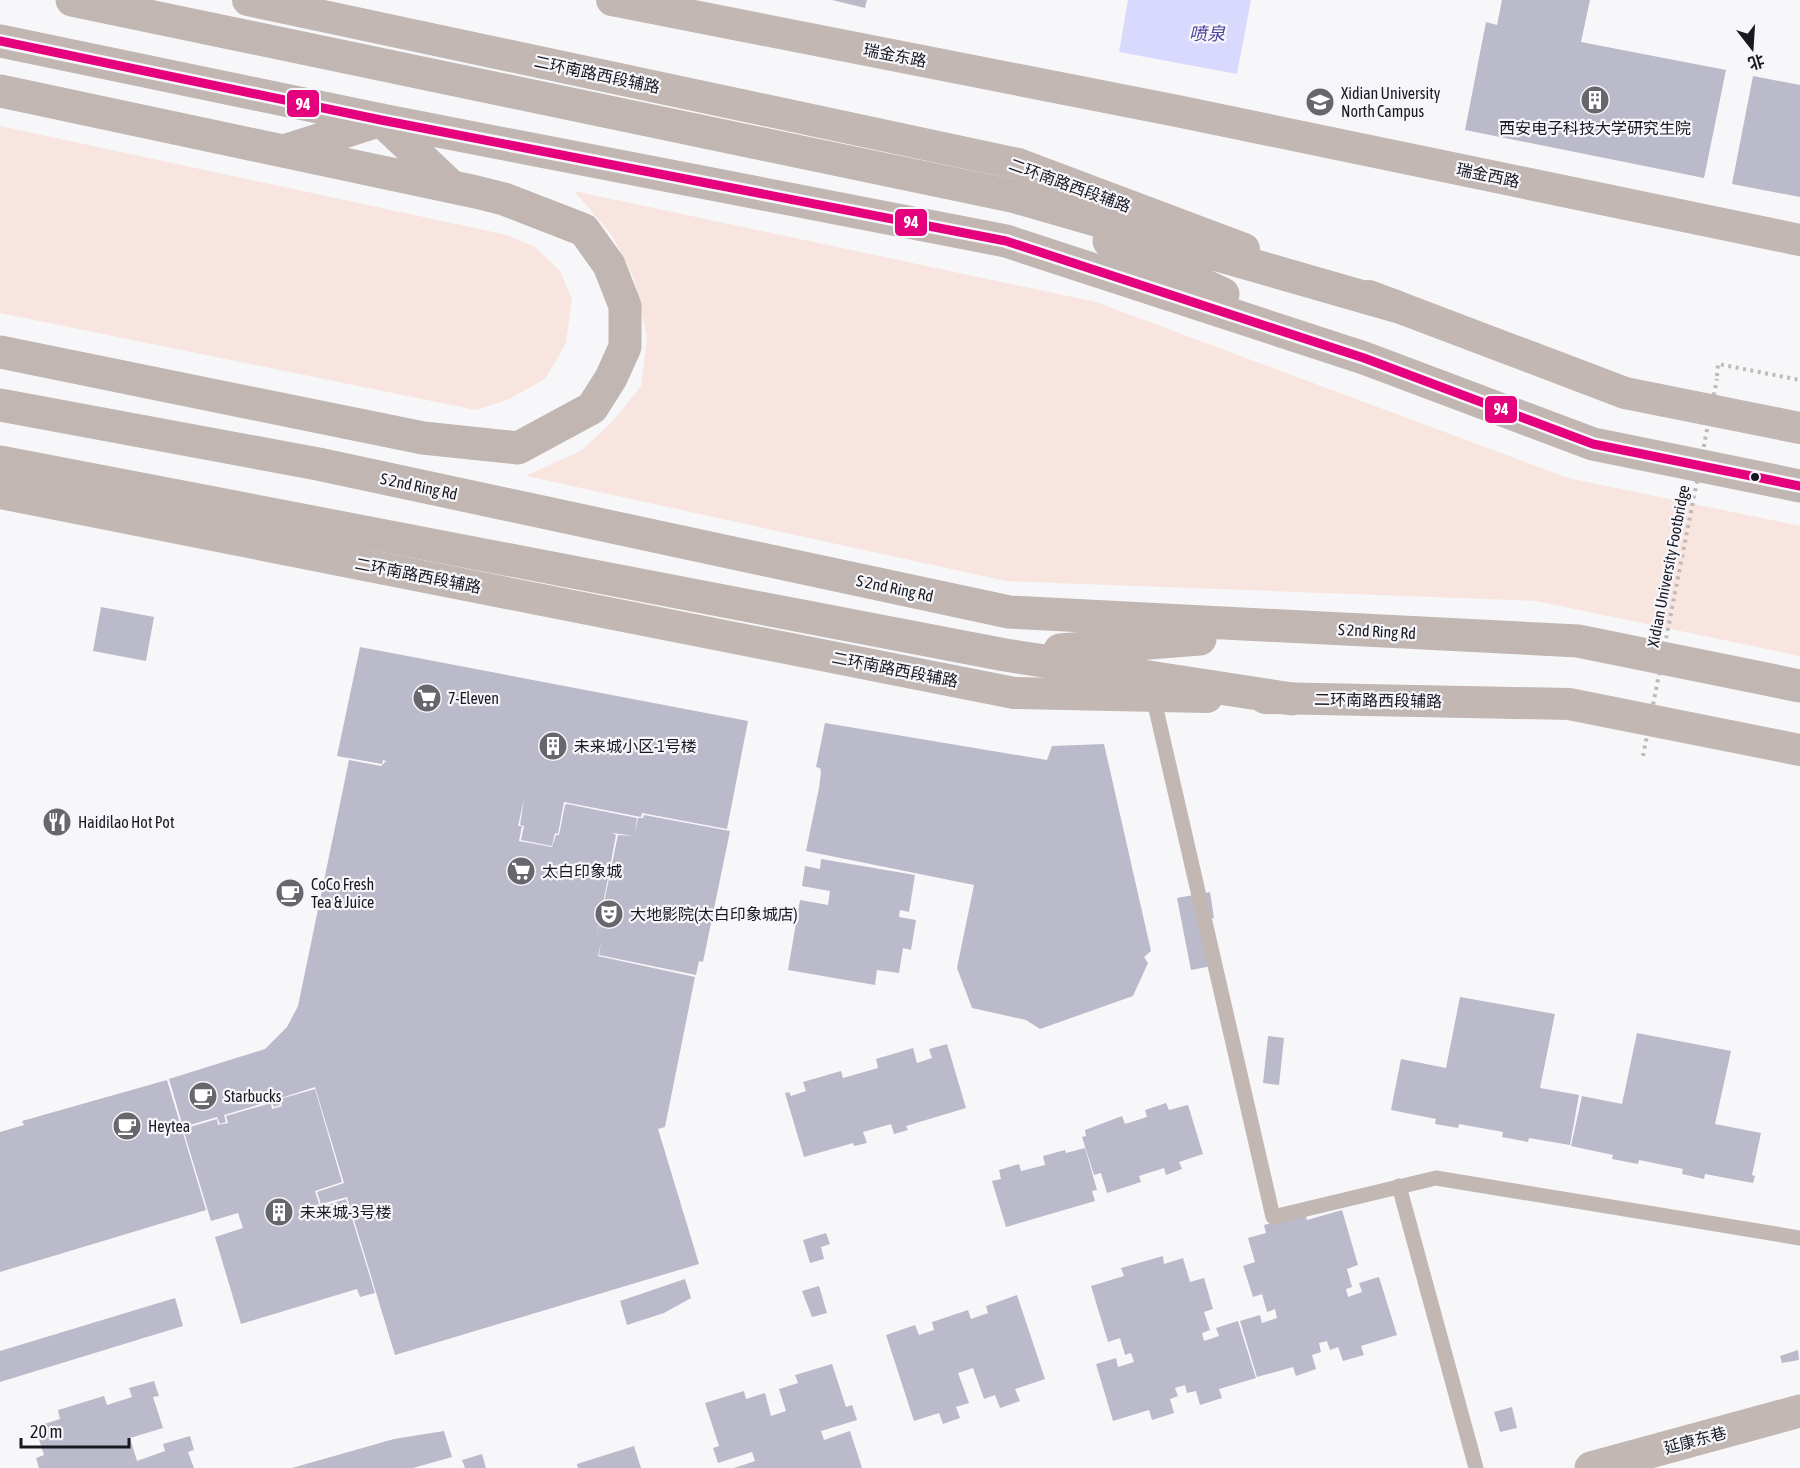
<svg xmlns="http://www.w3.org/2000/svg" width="1800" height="1468" viewBox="0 0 1800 1468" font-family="'Asap Condensed','Noto Sans SC',sans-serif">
	<rect width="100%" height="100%" fill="#f7f7fa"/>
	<path fill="#f8e5df" d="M0,126L507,235L535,247L560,271L572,299L566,343L545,379L507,400L476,410L0,313Z
		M574,191L1096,302L1568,478L1800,526V656L1536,601L1006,581L526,476L582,450L614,420L641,386L647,338L634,278L611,234Z"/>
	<path fill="#d9d9fd" d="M1128,0H1251L1237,74L1119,52Z"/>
	<path fill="#babaca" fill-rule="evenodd" d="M832,0H867L865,8Z
		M1502,0H1590L1581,42L1726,70L1704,178L1465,130L1486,22L1497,25Z
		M1753,76L1800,85V197L1732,184Z
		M101,607L154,617L146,661L93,651Z
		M360,647L748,721L727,829L642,813L641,817L564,802L558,834L555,833L552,846L521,840L524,826L520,825L524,799L518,826H522L519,841L552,847L556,835H559L565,805L567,804L637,818L635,833L638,818H643L644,815L730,831L703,962L699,961L696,975L599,955L601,942L598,956L695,977L665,1127L658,1129L699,1264L395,1355L347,1197L321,1204L317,1192L344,1183L315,1087L278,1099L280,1105L274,1107L271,1101L224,1115L226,1122L220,1124L217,1117L183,1127L169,1079L265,1049L287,1027L298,1006L349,760L381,766L386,761L383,760L382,764L337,756ZM612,833L635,836L618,835L596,941L616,835Z
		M825,723L1047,760L1052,746L1104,744L1151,951L1144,957L1148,963L1133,996L1040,1029L1026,1020L972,1008L957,968L974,885L806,851L819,788L821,772L820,768L816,767Z
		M821,859L915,875L909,912L900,910L899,917L916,920L911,950L903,948L899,973L877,970L875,985L788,970L800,900L828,905L830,891L802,886L805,866L820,869Z
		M1210,892L1214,918L1208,919L1217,965L1191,970L1177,898Z
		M1460,997L1555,1014L1540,1088L1579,1095L1570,1145L1529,1138L1528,1142L1502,1137L1503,1132L1459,1124L1458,1128L1435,1124L1436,1119L1391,1110L1401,1059L1446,1068Z
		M1637,1033L1731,1051L1715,1124L1761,1133L1752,1175L1755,1176L1753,1183L1705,1174L1704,1179L1682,1174L1683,1169L1639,1160L1638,1164L1612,1159L1613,1155L1571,1146L1582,1096L1622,1104Z
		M1268,1036L1284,1038L1279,1085L1263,1083Z
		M947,1044L966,1108L906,1126L908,1130L894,1134L891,1124L863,1132L867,1143L854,1146L853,1143L804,1157L785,1093L789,1092L791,1096L806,1091L803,1082L841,1071L843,1078L878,1068L876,1059L913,1048L917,1063L932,1058L929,1049Z
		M167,1080L206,1210L0,1272V1132L24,1125L22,1121Z
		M315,1089L342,1182L315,1191L320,1207L346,1199L375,1293L360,1297L357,1289L241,1324L215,1237L243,1228L238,1213L211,1221L183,1129L217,1119L218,1125L228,1123L226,1116L271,1103L272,1109L282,1106L280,1099Z
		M1166,1103L1169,1110L1188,1105L1203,1154L1179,1162L1182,1169L1166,1175L1164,1168L1139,1176L1141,1182L1107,1193L1101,1173L1094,1175L1082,1137L1086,1136L1085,1130L1122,1116L1125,1124L1147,1117L1145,1110Z
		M1085,1148L1097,1190L1092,1191L1095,1201L1006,1227L992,1181L1001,1179L999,1170L1019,1164L1021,1171L1045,1165L1043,1156L1065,1150L1066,1153Z
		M1342,1210L1358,1265L1347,1269L1352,1287L1346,1289L1348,1297L1362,1292L1359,1283L1379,1277L1397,1335L1361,1346L1364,1355L1343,1361L1338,1347L1330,1350L1327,1341L1319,1343L1321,1352L1312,1355L1316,1369L1296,1376L1293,1367L1257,1377L1240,1321L1260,1315L1262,1323L1277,1318L1275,1309L1267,1312L1262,1294L1253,1297L1243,1266L1255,1262L1248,1238L1266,1233L1264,1225L1305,1213L1307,1220Z
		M826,1233L830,1244L821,1247L824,1259L810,1263L803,1240Z
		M1163,1256L1164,1264L1183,1258L1190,1282L1204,1278L1213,1309L1204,1312L1210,1330L1202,1333L1204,1341L1219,1336L1216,1328L1238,1321L1256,1378L1219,1389L1222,1398L1200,1405L1196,1391L1187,1393L1185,1385L1175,1388L1178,1396L1170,1399L1174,1413L1152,1420L1149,1410L1113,1421L1096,1364L1116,1358L1118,1367L1134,1362L1131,1353L1125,1355L1120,1338L1108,1342L1091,1286L1124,1276L1121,1268Z
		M685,1279L691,1298L664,1313L627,1325L620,1301Z
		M819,1286L827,1313L812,1317L802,1291Z
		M1017,1295L1045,1379L1015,1389L1020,1401L1000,1408L995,1395L984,1399L973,1368L958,1373L969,1403L956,1407L960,1418L943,1424L939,1413L914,1421L886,1335L915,1325L919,1335L934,1330L932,1322L968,1310L971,1319L988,1313L986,1306Z
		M175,1298L183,1326L0,1382V1351Z
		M1798,1350L1799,1360L1782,1363L1780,1356Z
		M832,1364L846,1407L852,1405L857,1420L821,1431L824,1440L850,1431L862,1468H734L755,1461L752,1452L718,1463L713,1448L719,1446L705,1403L744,1391L746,1399L765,1393L771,1416L786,1411L779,1389L798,1383L795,1375Z
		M154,1381L159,1396L153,1397L163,1428L130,1438L137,1461L165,1451L163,1444L190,1436L194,1450L188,1452L194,1468H39L36,1458L44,1455L35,1427L60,1419L58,1410L104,1396L107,1405L132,1397L129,1388Z
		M1512,1407L1517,1428L1500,1432L1494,1412Z
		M444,1431L452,1457L413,1468H292L394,1439Z
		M634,1446L641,1468H578L577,1464Z
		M482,1454L486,1468H465L462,1460Z"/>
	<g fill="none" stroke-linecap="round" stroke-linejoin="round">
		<path stroke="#c0b9b7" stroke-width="4" stroke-dasharray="3 4.5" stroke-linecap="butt" d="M1717,376L1718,364L1800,380"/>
		<path stroke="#c3b7b3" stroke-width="15" d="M1153,696L1273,1217L1436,1178L1800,1238
			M1399,1186L1476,1468"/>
		<path stroke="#c3b7b3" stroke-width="32" d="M248,0L1018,164L1244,249
			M612,0L1177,111L1800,240
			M1369,296L1625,393L1800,428
			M0,493L1014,693L1207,697
			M1265,698L1569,704L1800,750"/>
		<path stroke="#c3b7b3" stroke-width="33" d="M1591,1468L1800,1411"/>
		<path stroke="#c1b6b2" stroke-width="33" d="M72,0L1012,196L1395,306
			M0,41L381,120L1006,241L1364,358L1593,444L1800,486
			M0,91L476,192L504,199L584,230L609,265L625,306V347L611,378L592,408L518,448L423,438L0,352
			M287,150L381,120L452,187
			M1109,241L1223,294
			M0,405L318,464L1009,612L1578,641L1800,686
			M0,462L1005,655L1292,699
			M1060,650L1200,639"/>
		<path stroke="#c0b9b7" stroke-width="4" stroke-dasharray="3 4.5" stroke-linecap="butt" d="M1643,756L1717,379"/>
		<g stroke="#f6f6fb" stroke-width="14">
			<path id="bus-1" d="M0,41L381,120L1006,241L1364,358L1593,444L1800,486"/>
		</g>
		<use href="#bus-1" stroke="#e5007d" stroke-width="9"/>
	</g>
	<defs>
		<g id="building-disc" transform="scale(1.5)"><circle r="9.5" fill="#66666d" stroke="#f6f6fb"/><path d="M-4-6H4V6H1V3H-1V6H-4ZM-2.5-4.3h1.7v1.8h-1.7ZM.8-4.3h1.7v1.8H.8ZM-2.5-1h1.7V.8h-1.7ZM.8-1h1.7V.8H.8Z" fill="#fff"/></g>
		<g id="university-disc" transform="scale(1.5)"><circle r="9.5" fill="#66666d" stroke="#f6f6fb"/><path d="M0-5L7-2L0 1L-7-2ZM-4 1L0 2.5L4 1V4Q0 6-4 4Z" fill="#fff"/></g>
		<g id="supermarket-disc" transform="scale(1.5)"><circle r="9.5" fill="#66666d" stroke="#f6f6fb"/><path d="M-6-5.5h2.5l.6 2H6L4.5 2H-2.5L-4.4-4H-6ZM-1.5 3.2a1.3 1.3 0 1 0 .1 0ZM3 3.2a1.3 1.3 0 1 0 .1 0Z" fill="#fff"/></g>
		<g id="restaurant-disc" transform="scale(1.5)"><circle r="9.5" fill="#66666d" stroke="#f6f6fb"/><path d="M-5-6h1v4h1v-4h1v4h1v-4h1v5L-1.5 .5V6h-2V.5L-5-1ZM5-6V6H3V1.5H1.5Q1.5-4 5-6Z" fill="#fff"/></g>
		<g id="cafe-disc" transform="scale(1.5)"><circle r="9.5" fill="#66666d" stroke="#f6f6fb"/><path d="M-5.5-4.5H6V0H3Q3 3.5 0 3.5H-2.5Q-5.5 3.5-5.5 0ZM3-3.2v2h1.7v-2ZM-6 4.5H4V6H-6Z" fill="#fff"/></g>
		<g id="theatre-disc" transform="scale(1.5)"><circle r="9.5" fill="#66666d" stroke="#f6f6fb"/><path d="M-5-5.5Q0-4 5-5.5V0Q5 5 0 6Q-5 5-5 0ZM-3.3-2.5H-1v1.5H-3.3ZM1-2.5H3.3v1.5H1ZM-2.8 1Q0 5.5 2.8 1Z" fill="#fff"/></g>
	</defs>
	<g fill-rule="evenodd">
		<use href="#building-disc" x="1595" y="100"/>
		<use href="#university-disc" x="1320" y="102"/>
		<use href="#supermarket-disc" x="427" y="698"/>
		<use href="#building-disc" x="553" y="746"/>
		<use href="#restaurant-disc" x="57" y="822"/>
		<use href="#supermarket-disc" x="521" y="871"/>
		<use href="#cafe-disc" x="290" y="893"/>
		<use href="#theatre-disc" x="609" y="914"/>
		<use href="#cafe-disc" x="203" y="1096"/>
		<use href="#cafe-disc" x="127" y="1126"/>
		<use href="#building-disc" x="279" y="1212"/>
	</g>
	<circle fill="#181821" stroke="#f6f6fb" stroke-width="2" cx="1755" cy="477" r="5"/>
	<g text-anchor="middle" stroke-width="4.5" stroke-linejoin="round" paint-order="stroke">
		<g font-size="16" fill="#181821" stroke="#f6f6fb">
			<text transform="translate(895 55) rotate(11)" y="6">瑞金东路</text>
			<text transform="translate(597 74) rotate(12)" y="6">二环南路西段辅路</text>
			<text transform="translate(1488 175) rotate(12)" y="6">瑞金西路</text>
			<text transform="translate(1070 185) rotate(20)" y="6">二环南路西段辅路</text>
			<text transform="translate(419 486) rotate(12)" y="6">S 2nd Ring Rd</text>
			<text transform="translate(1668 566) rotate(-79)" y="6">Xidian University Footbridge</text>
			<text transform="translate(418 575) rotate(11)" y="6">二环南路西段辅路</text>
			<text transform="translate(895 588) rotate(12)" y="6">S 2nd Ring Rd</text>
			<text transform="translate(1377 631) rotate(3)" y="6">S 2nd Ring Rd</text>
			<text transform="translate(895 669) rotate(11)" y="6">二环南路西段辅路</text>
			<text transform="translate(1378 700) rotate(1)" y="6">二环南路西段辅路</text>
			<text transform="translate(1695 1440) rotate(-15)" y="6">延康东巷</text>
		</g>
		<g font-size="16" fill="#181821" stroke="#f6f6fb" text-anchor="start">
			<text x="1341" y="99">Xidian University<tspan x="1341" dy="18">North Campus</tspan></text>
			<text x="1595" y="134" text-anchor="middle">西安电子科技大学研究生院</text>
			<text x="448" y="704">7-Eleven</text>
			<text x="574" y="752">未来城小区-1号楼</text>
			<text x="78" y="828">Haidilao Hot Pot</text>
			<text x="542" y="877">太白印象城</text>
			<text x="311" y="890">CoCo Fresh<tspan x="311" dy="18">Tea &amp; Juice</tspan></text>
			<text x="630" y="920">大地影院(太白印象城店)</text>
			<text x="224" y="1102">Starbucks</text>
			<text x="148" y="1132">Heytea</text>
			<text x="300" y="1218">未来城-3号楼</text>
		</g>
		<g font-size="18" font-style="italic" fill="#4c409d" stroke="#f6f6fb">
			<text x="1207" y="40">喷泉</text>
		</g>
	</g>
	<g stroke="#f6f6fb" stroke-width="2">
		<rect x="286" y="89" width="34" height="29" rx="6" fill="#e5007d"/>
		<rect x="894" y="208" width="34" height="29" rx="6" fill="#e5007d"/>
		<rect x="1484" y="395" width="34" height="29" rx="6" fill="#e5007d"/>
	</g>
	<g font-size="16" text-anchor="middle" font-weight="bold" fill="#fff">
		<text x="303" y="110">94</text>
		<text x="911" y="228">94</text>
		<text x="1501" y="415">94</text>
	</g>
	<g transform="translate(1752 48) rotate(163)" stroke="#f6f6fb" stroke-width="4.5" paint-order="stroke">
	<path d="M0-4.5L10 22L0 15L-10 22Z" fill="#181821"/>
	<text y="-9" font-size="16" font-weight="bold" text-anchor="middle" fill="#181821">北</text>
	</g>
	<path d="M21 1438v9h108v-9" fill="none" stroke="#181821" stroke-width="3"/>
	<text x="30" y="1438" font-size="18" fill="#181821" stroke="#f6f6fb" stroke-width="4.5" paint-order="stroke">20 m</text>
</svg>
